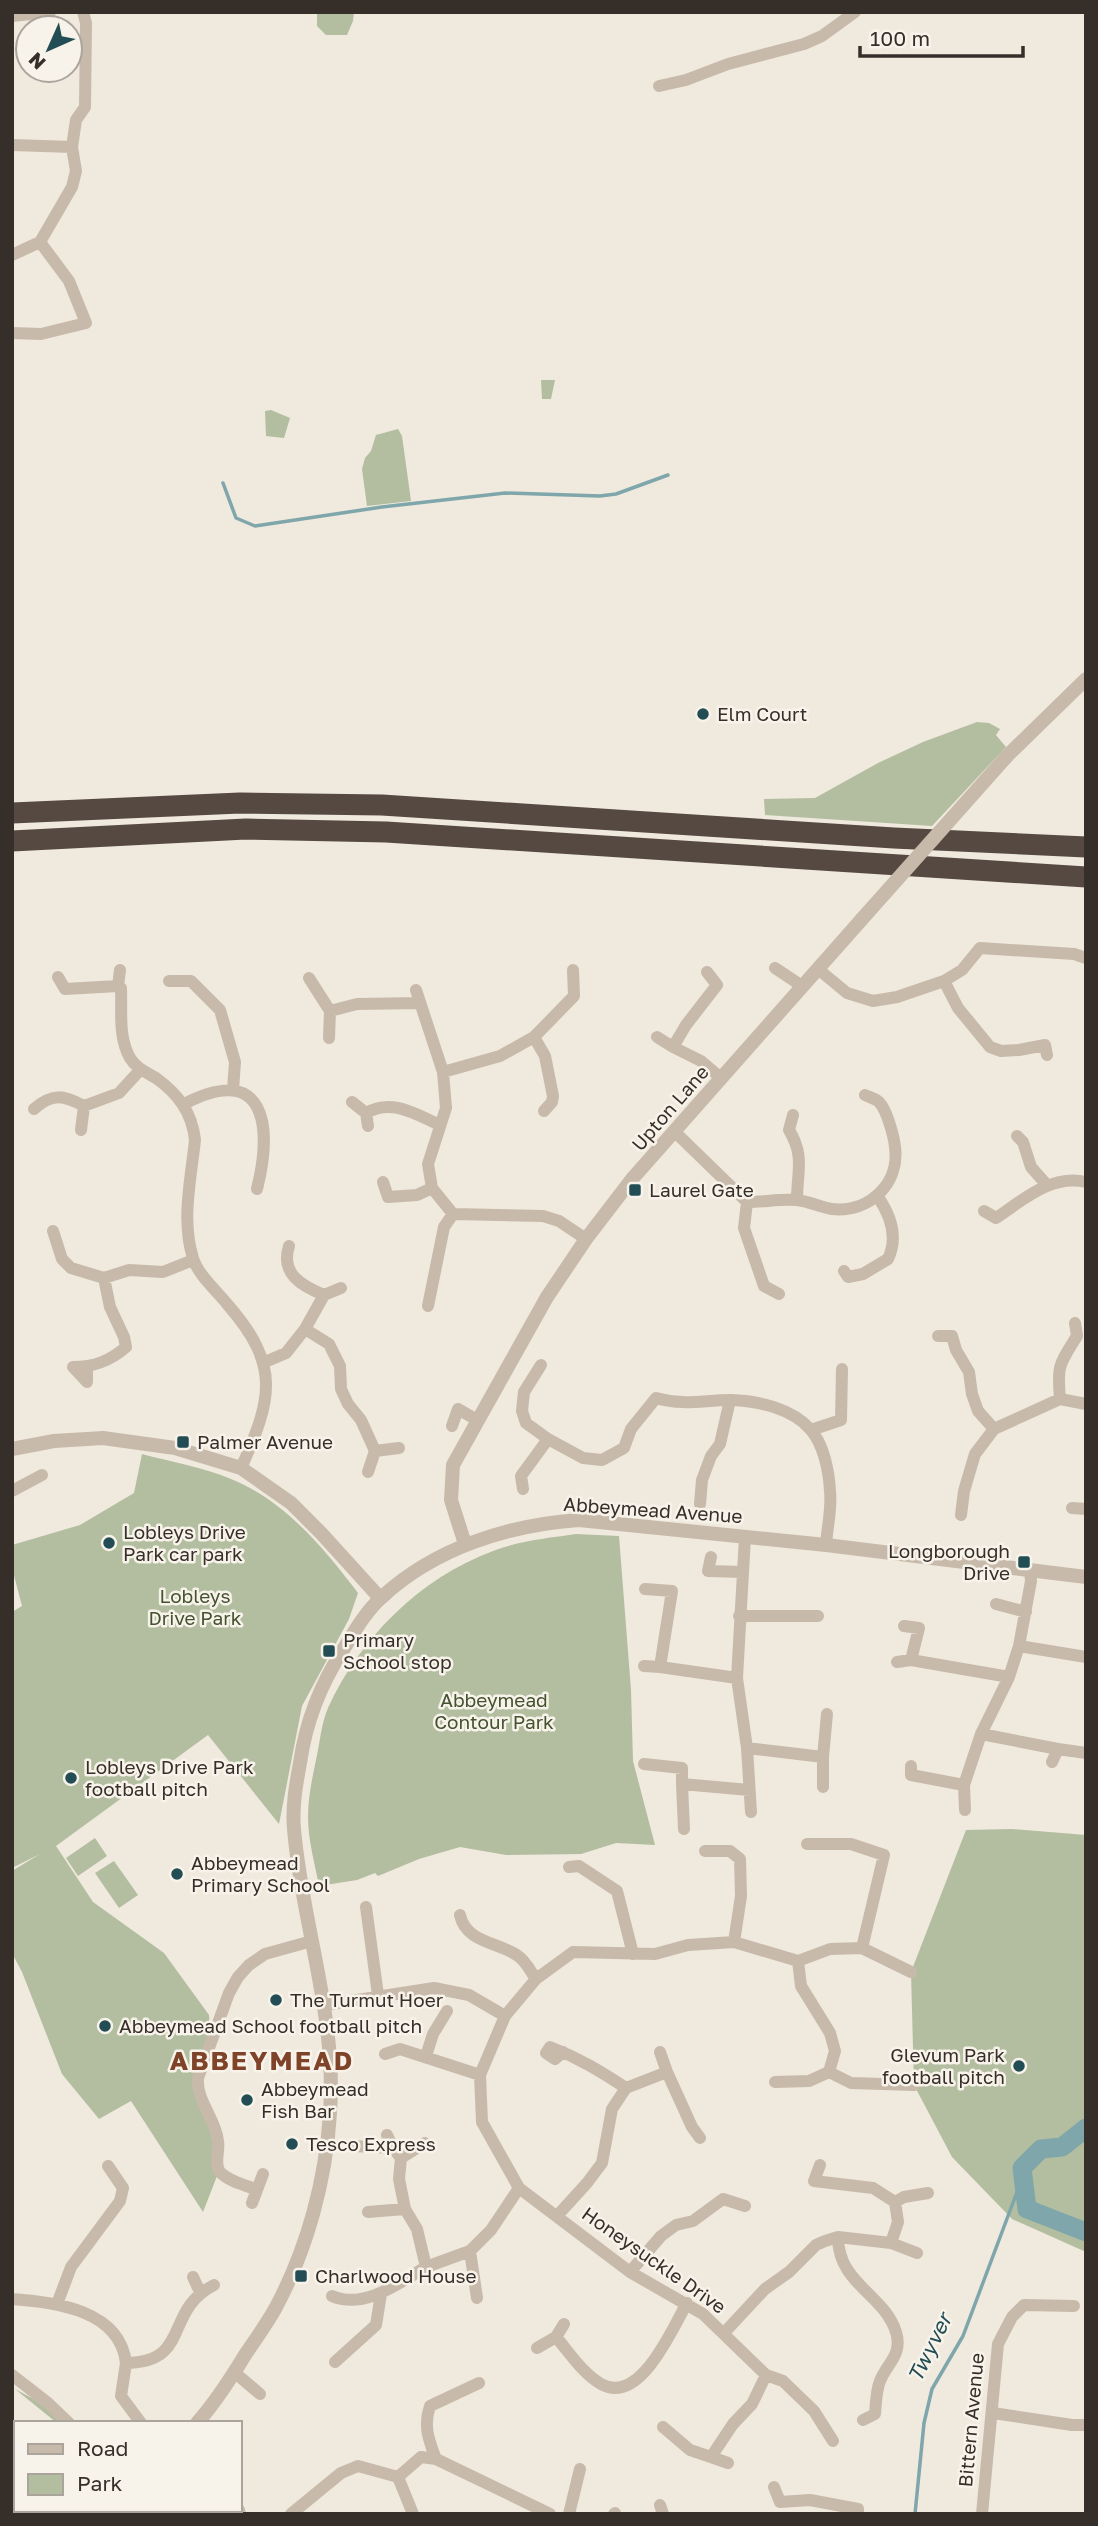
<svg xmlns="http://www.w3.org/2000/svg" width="1098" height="2526" viewBox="0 0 1098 2526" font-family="'Golos Text',sans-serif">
	<rect width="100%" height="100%" fill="#f0e9de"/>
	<path fill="#b2be9f" d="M317,12H354L353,21L347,35H326L317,26Z
		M541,380H555L551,399H542Z
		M271,410L290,418L284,438L266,436L265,411Z
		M398,429L402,436L411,501L367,506L362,469L365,458L371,451L376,435Z
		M977,722L989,723L1000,729L996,735L1006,747L932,826L765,815L764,799L815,798L878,763L923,742Z
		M142,1454C171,1462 203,1467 231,1479C285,1501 324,1548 358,1593L349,1619L302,1706L279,1824L208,1735L56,1846L93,1902L164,1953L209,2015L211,2043L201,2071L205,2107L219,2171L203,2212L131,2101L99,2119L62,2074L22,1972L12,1953V1871L40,1854L12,1868V1612L22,1606L12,1568V1545L80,1525L134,1493Z
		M576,1534L619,1536L631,1690L633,1761L655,1845L616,1843L581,1854L506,1855L460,1847L419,1859L378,1876L375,1873L357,1880L319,1886C315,1864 308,1840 308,1817C308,1798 312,1779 316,1760C320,1743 321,1724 328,1708C360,1638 420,1578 493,1551C519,1541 548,1538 576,1534Z
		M1012,1829L1086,1835V2252L1012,2219L952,2157L914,2085L911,1972L966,1830Z
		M95,1838L107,1856L78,1876L66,1858Z
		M114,1861L138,1895L119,1908L95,1873Z
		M15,2389L41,2403L63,2423H57Z"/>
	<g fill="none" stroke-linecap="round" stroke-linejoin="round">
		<path stroke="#7fa6ab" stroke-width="3.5" d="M223,483L236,518L255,526L382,507L505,493L600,496L616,494L668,475
			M915,2514L924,2423L932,2389L963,2336L1017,2192L1022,2168"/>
		<path stroke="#7fa6ab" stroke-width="19" d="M1086,2128L1062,2147L1041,2149L1022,2168L1027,2209L1086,2232"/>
		<path stroke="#c8baaa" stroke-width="12" d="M12,16L50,12
			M659,86L686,80L728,64L804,44L822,36L855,12
			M12,145L72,147
			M40,242L72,187L76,171L72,147L76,120L85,107L86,23L83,12
			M12,255L40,242L69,281L86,323L41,334L12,333
			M775,968L802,986
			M818,969L847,993L873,1001L897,997L944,981L962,970L980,948L1074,954L1086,958
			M120,970L118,986L121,988C122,1011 118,1037 130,1058C136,1068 146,1072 156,1078C178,1094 192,1112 195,1140C191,1179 181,1220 193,1258C198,1275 217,1291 228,1305C281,1366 272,1399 241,1468
			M707,972L717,985L686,1025L673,1047L701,1061L721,1078
			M58,977L65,989L118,986
			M309,978L330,1011L357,1004L420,1003
			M169,981H191L220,1010L235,1062L233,1090
			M944,981L958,1008L990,1047L1001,1051L1019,1050L1045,1045L1047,1055
			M416,990L443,1072L446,1108L428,1164L432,1188L453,1214L543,1216L559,1221L586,1239
			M534,1037L545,1056L553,1096L552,1102L544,1111
			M657,1037L673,1047
			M329,1038L330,1011
			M443,1072L500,1056L534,1037L574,996L573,970
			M352,1102L366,1113L368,1126
			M184,1104C265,1062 273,1125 257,1189
			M34,1109C52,1093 63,1095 84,1106L119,1093L141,1069
			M366,1113C392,1098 415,1114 440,1125
			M793,1115L789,1130C805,1156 797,1172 797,1200
			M81,1130L84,1106
			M675,1132L747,1202L744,1228L764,1286L779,1294
			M1017,1136L1023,1142L1031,1167L1046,1184
			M383,1182L388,1197L417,1195L432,1188
			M747,1202C763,1202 780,1199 796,1200C808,1201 820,1207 832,1209C869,1213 900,1184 895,1147C894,1137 887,1110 879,1102C876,1099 869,1097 865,1095
			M984,1211L996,1218C1023,1200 1051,1174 1086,1182
			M53,1231L62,1259L71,1268L104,1278L129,1270L163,1272L193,1260
			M289,1246C280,1274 302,1286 324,1295
			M844,1271L848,1277L863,1274L888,1259C898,1238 891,1216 878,1197
			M428,1306L444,1227L453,1214
			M305,1329L329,1344L340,1366L341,1389L348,1404L361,1420L375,1451L368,1472
			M938,1336H952L956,1350L969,1372L972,1394L978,1411L994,1429
			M265,1362L286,1353L305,1329L324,1295L341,1288
			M541,1365L524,1392L522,1411L526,1423L548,1439L583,1458L602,1460L624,1448L631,1429L656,1398C684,1406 703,1400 731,1400C758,1401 792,1408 811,1430C824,1445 829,1472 830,1491C832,1509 827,1528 826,1545
			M73,1367C94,1367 110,1361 126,1347L124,1337L110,1307L104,1278
			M73,1367L87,1382V1367
			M1060,1399C1057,1365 1059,1365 1077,1336L1075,1323
			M452,1426L458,1409L477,1420
			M811,1430L841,1420L842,1369
			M375,1451L399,1448
			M523,1489L521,1476L548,1439
			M12,1491L42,1475
			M700,1504L702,1480L711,1456L720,1444L730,1400
			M1072,1508L1086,1509
			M961,1515L964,1491L975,1454L994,1429L1060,1399L1086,1404
			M745,1537L737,1678L747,1748L751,1812
			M711,1557L708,1571L743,1572
			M645,1589L672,1591L660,1667L737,1678
			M996,1604L1026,1612
			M739,1616H818
			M904,1626L919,1628L911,1660L1009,1677
			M1019,1646L1086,1657
			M897,1662L911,1660
			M644,1666L660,1667
			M981,1734L1058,1749L1052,1762
			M747,1748L823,1757V1787
			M1058,1749L1086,1753
			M823,1757L827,1714
			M644,1764L682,1768V1784L749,1790
			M911,1766V1775L964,1785
			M682,1784L684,1829
			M965,1810L964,1785L981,1734L1009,1677L1019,1646L1031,1581L1030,1570
			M807,1844H851L884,1855L862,1948
			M705,1851H730L740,1859L741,1896L734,1942
			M569,1867L579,1866L617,1891L633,1954
			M366,1907L378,1995
			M460,1915C466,1943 499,1942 518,1956C525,1960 531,1972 536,1979
			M798,1961L801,1986L830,2033L835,2051L829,2072L851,2083L914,2085
			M325,2005L434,1988L469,1995L505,2016
			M563,2052L555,2059L546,2053L550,2047C579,2058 600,2071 626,2088
			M660,2052L667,2072
			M385,2054L400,2049L480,2075
			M426,2056L433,2034L447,2011
			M775,2082L809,2081L829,2072
			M387,2135L393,2148L401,2158L399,2179L405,2209L417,2229L426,2267L470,2251L491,2230L519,2188
			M353,2146L393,2148
			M401,2158L425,2143
			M820,2165L814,2181L873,2188L895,2202L898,2222L891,2243
			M257,2190L263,2174
			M895,2202L904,2197L928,2193
			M252,2203L257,2190C246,2185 230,2182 221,2173C213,2165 220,2152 218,2141C216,2119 196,2101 198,2078L229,1993L238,1977L249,1965L265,1954L312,1941
			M368,2212L405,2209
			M557,2216L587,2183L602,2163L612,2109L626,2088L667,2072L692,2127L700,2138
			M838,2237C838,2284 884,2294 896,2332C903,2355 887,2363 880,2381C876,2391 876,2403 875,2414L863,2420
			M470,2251L477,2298
			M630,2272L661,2236L676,2225L693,2221L723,2199L745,2206
			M193,2277L200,2292
			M332,2296C364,2310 399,2283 426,2267
			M12,2299C55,2302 120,2310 126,2363
			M57,2304L71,2267L120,2201L123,2188L108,2166
			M724,2333L765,2289L789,2272L816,2245L825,2241L838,2237L891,2243L917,2253
			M556,2337L564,2324
			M537,2348L556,2337C569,2352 583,2374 601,2384C640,2406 672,2329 687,2303
			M335,2362L376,2325L381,2294
			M234,2372L260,2394
			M12,2375L48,2403L69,2423
			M993,2413L1072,2425H1086
			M141,2423L121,2396L126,2363C192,2362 163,2311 214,2285
			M663,2427L690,2450L711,2457L733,2424L752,2404L766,2375
			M833,2441L814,2411L783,2381L766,2375L703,2314L630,2272L519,2188L482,2122L480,2075L505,2016L536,1979L573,1952L655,1954L688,1945L734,1942L798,1961L830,1949L862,1948L911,1972
			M711,2457L728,2463
			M436,2459C429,2441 423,2426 430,2406L479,2383
			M398,2477L421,2457L436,2459L550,2514
			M398,2477L413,2514
			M774,2487L780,2502L810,2500L858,2509V2514
			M12,2494L16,2495
			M660,2505L663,2514
			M133,2510L135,2514
			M144,2510L146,2514
			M219,2510L231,2514
			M239,2510L240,2514
			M291,2514L341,2473L358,2466L398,2477
			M569,2514L580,2469
			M614,2514L615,2513
			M982,2514L998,2344L1012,2317L1024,2305L1074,2306"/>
		<path stroke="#c8baaa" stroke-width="14" d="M1007,756L1086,679
			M12,1449L54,1441L103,1438L175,1448L241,1468L291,1503L321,1533L380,1598
			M465,1544L451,1500L453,1465L547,1297L586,1239L632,1179L862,919
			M197,2423C215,2403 231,2378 245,2355C255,2340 266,2325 275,2309C307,2250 326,2180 330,2113C337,2016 302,1924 294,1829C292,1806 296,1785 300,1763C306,1721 320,1685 343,1650C354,1632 366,1611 382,1597C435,1548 508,1525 579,1520L826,1545L1086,1577
			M83,2514L87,2510
			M104,2514L109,2510"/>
		<path stroke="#564941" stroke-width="21" d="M12,813L240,803L382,805L894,838L1086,847
			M12,841L246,829L386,832L1086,877"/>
		<path stroke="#c8baaa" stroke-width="14" d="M862,919L1007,756"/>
	</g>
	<g fill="#224d54" stroke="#f8f3ea" stroke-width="2.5">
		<circle cx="703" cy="714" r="7"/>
		<rect x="628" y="1183" width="14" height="14" rx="3.5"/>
		<rect x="176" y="1435" width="14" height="14" rx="3.5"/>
		<circle cx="109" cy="1543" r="7"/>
		<rect x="1017" y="1555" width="14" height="14" rx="3.5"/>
		<rect x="322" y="1644" width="14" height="14" rx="3.5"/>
		<circle cx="71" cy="1778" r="7"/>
		<circle cx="177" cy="1874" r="7"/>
		<circle cx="276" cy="2000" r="7"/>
		<circle cx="105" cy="2026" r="7"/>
		<circle cx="1019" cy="2066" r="7"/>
		<circle cx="247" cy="2100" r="7"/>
		<circle cx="292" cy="2144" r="7"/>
		<rect x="294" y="2269" width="14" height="14" rx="3.5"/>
	</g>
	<g text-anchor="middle" stroke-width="5" stroke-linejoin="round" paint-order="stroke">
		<g font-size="19" fill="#362e29" stroke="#f8f3ea" text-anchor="start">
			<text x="717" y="721">Elm Court</text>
			<text x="649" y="1197">Laurel Gate</text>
			<text x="197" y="1449">Palmer Avenue</text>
			<text x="123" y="1539">Lobleys Drive<tspan x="123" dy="22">Park car park</tspan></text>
			<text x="1010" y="1558" text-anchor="end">Longborough<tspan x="1010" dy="22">Drive</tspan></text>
			<text x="343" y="1647">Primary<tspan x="343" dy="22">School stop</tspan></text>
			<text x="85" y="1774">Lobleys Drive Park<tspan x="85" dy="22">football pitch</tspan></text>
			<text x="191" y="1870">Abbeymead<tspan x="191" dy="22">Primary School</tspan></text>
			<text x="290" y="2007">The Turmut Hoer</text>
			<text x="119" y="2033">Abbeymead School football pitch</text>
			<text x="1005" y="2062" text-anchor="end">Glevum Park<tspan x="1005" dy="22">football pitch</tspan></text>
			<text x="261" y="2096">Abbeymead<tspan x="261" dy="22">Fish Bar</tspan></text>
			<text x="306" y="2151">Tesco Express</text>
			<text x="315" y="2283">Charlwood House</text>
		</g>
		<g font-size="19" fill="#362e29" stroke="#f8f3ea">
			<text transform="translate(670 1108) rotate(-49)" y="7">Upton Lane</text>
			<text transform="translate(653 1510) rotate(4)" y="7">Abbeymead Avenue</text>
			<text transform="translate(654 2260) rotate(35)" y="7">Honeysuckle Drive</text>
			<text transform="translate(971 2420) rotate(-85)" y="7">Bittern Avenue</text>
		</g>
		<g font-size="19" fill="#43522f" stroke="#f8f3ea">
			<text x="195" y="1603">Lobleys<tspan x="195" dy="22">Drive Park</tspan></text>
			<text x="494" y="1707">Abbeymead<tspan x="494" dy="22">Contour Park</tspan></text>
		</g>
		<g font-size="21" font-style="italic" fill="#224d54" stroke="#f8f3ea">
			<text transform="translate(930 2348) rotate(-64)" y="7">Twyver</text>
		</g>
		<g font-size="26" font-weight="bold" letter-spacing="2" fill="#7f4329" stroke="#f8f3ea">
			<text x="262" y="2070">ABBEYMEAD</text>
		</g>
	</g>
	<rect width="1098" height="2526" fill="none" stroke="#362e29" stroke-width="28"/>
	<rect x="14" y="2421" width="228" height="91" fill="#f8f3ea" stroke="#aaa49d" stroke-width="2"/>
	<rect x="28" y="2444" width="35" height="10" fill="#c8baaa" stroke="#aaa49d" stroke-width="2"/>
	<text x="77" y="2456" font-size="21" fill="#362e29">Road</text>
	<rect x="28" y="2474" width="35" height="21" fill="#b2be9f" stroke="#aaa49d" stroke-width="2"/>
	<text x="77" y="2491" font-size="21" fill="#362e29">Park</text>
	<g transform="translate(49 49) rotate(225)"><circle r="33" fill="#f8f3ea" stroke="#aaa49d" stroke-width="2"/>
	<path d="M0-5L12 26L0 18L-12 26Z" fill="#224d54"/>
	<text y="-10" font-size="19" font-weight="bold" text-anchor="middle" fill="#362e29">N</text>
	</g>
	<path d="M860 46v10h163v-10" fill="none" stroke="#362e29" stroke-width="3.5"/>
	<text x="870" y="46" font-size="21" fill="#362e29" stroke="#f8f3ea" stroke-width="5" paint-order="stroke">100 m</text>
</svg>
